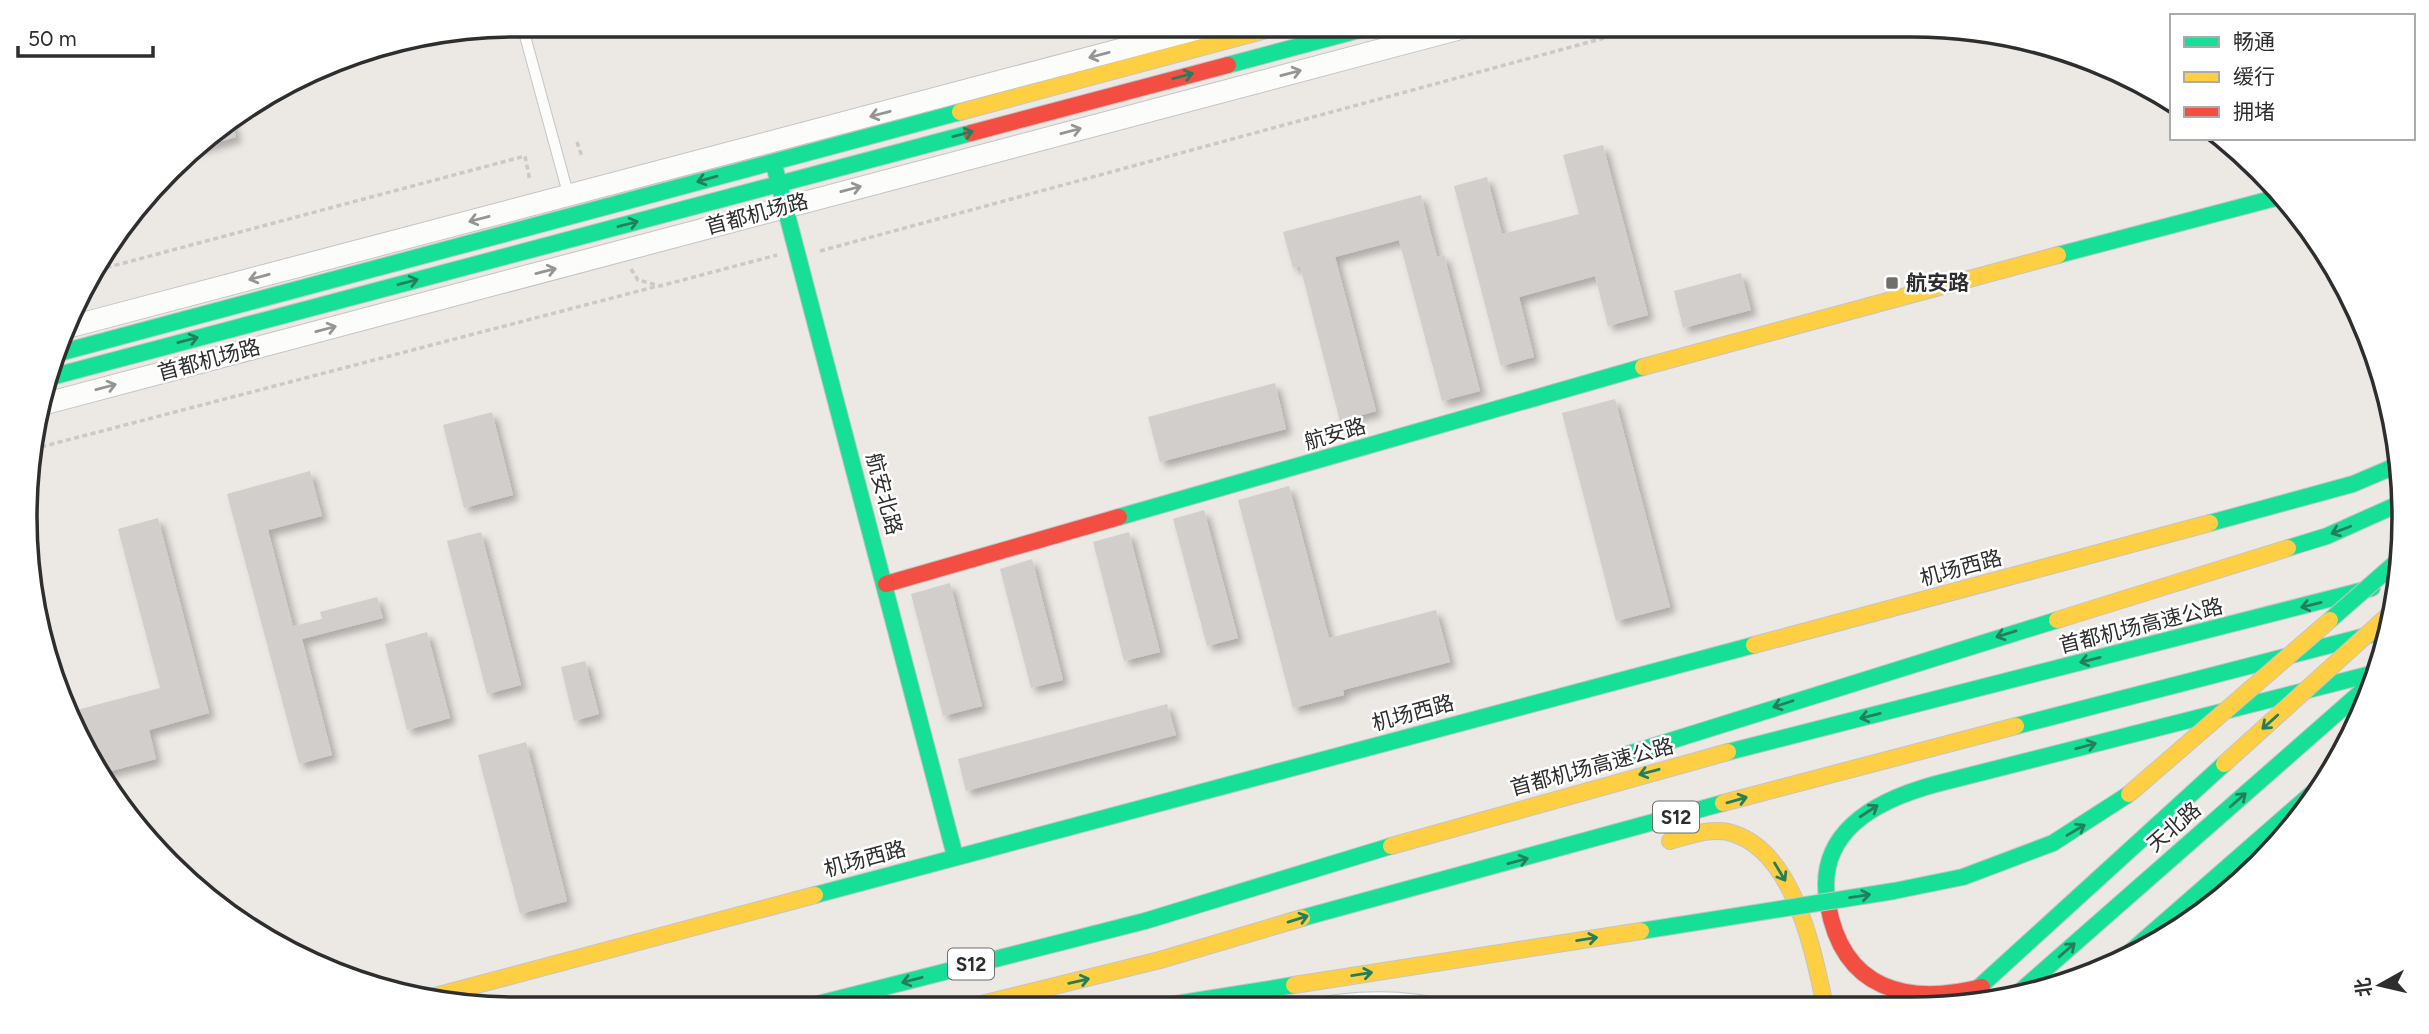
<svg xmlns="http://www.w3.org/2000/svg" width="2429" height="1034" viewBox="0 0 2429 1034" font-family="Figtree,'Noto Sans SC',sans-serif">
	<defs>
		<filter id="shadow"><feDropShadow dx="5.5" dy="5.5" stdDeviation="3.5" flood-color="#0004"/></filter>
	</defs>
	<rect width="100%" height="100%" fill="#ece8e4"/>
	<path fill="#d1cecb" filter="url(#shadow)" d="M231,119L236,137L191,150L193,146Z
		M1603,145L1648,315L1608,326L1595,276L1519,297L1534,357L1501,366L1454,186L1487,177L1502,234L1579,214L1563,155Z
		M1421,195L1437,257L1444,255L1480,391L1442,401L1399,240L1335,257L1376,411L1340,421L1300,266L1293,268L1283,232Z
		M1741,273L1751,310L1683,328L1674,291Z
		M1275,383L1286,429L1160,462L1148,417Z
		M1615,399L1670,607L1616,621L1562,413Z
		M492,412L513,495L464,508L443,425Z
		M310,471L322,516L268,530L293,626L322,619L320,612L377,597L383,618L302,639L332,755L299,764L227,494Z
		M1289,486L1329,638L1436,610L1450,662L1343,690L1344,695L1293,708L1238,500Z
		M1204,510L1238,638L1207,646L1173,519Z
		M158,518L209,713L149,730L156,759L100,774L92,764L77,710L160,688L118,529Z
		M481,532L521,685L487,694L447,541Z
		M1129,532L1160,652L1124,661L1093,542Z
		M1032,559L1063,680L1031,688L1000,569Z
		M950,583L982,706L943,716L911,594Z
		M427,632L450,718L407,730L385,644Z
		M585,661L599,714L574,721L561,667Z
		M1167,704L1176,735L966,791L958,759Z
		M526,742L567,901L520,914L478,755Z"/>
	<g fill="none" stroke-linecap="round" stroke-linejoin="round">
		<g stroke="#c5c4c5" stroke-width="12">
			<path id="lane" d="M522,25L569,197
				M1297,1007C1350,995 1402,993 1454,1007"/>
		</g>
		<g stroke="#c5c4c5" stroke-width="23">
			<path id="street" d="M69,327L1213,25
				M40,405L1474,25"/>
		</g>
		<g stroke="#c5c4c5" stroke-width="18">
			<path id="fast" d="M1228,65L1378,25
				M774,165L955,856
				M2058,255L2283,196
				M59,353L960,112
				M51,377L971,133
				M1119,517L1643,367
				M2210,523L2353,484L2400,464
				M2288,548L2327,536L2403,502
				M2016,726L2381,632
				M1728,752L2372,588
				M1625,755L2057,620
				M815,895L1754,645
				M1828,905C1814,831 1877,800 1936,784L2379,672
				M1302,918L1723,803
				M2121,960L2326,781
				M2016,995L2377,678
				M1964,1001L2224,764
				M1150,1008L1294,985
				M798,1009L1145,921L1391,846"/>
		</g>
		<g stroke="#c5c4c5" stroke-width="18">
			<path id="slow" d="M960,112L1285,25
				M1643,367L2058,255
				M2057,620L2288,548
				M1754,645L2210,523
				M1723,803L2016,726
				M1670,841C1688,836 1709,828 1728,832C1794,848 1813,950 1825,1006
				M1391,846L1728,752
				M435,996L815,895
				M965,1008L1160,960L1302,918"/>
		</g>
		<g stroke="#c5c4c5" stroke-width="18">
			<path id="jam" d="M971,133L1228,65
				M886,584L1119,517
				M1828,905C1843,990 1907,1006 1982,987"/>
		</g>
		<path stroke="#c9c9c8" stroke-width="3.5" stroke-dasharray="5 3.5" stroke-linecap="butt" d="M577,142L582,157
			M820,251L1652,25
			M631,269L638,280L660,286L777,255
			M90,272L525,156L530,181
			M33,449L658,286"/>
		<use href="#lane" stroke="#fcfcfb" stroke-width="10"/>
		<use href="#street" stroke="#fcfcfb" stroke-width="21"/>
		<use href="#fast" stroke="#16e098" stroke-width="16"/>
		<use href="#slow" stroke="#ffcf43" stroke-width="16"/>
		<use href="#jam" stroke="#f24e42" stroke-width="16"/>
		<g stroke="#c6c5c4" stroke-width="18" stroke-linecap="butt">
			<path id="fast-bridge" d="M2330,620L2401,558
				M1641,931L1894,891L1963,877L2053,843L2129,794"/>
		</g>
		<g stroke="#c6c5c4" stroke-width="18" stroke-linecap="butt">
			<path id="slow-bridge" d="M2224,764L2393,611
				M2129,794L2330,620
				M1294,985L1641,931"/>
		</g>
		<use href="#fast-bridge" stroke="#16e098" stroke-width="16"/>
		<use href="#slow-bridge" stroke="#ffcf43" stroke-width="16"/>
	</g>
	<defs><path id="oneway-shaft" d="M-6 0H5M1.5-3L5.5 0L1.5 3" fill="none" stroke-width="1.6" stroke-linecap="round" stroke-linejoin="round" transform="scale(1.75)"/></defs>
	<g stroke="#959594">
		<use href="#oneway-shaft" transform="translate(1099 55) rotate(165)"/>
		<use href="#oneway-shaft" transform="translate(1291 73) rotate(-15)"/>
		<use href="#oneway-shaft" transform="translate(880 114) rotate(165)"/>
		<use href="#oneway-shaft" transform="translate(1071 131) rotate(-15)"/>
		<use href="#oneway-shaft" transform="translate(851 189) rotate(-15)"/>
		<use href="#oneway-shaft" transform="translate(479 219) rotate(165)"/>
		<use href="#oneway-shaft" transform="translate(546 271) rotate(-14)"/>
		<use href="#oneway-shaft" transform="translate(259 277) rotate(165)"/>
		<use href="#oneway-shaft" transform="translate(326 329) rotate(-15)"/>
		<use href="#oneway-shaft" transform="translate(106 387) rotate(-15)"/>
	</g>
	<g stroke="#237e5e">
		<use href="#oneway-shaft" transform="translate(1183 76) rotate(-15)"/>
		<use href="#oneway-shaft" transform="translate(963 134) rotate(-15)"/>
		<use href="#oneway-shaft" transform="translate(707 179) rotate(164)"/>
		<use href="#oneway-shaft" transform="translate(628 224) rotate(-15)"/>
		<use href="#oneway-shaft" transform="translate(408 282) rotate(-15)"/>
		<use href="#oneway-shaft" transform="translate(188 340) rotate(-15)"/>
		<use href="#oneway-shaft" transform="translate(2341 530) rotate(159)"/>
		<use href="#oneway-shaft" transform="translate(2311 605) rotate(166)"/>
		<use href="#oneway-shaft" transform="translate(2006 634) rotate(163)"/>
		<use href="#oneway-shaft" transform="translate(2090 660) rotate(166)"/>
		<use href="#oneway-shaft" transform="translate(1783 704) rotate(162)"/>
		<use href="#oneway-shaft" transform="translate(1870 716) rotate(166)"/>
		<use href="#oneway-shaft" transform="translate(2270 722) rotate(138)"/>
		<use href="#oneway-shaft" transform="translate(2086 746) rotate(-15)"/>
		<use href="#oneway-shaft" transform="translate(1649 772) rotate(165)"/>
		<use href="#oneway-shaft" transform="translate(1737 800) rotate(-16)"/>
		<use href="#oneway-shaft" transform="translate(2238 800) rotate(-41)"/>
		<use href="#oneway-shaft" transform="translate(1869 811) rotate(-33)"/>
		<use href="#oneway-shaft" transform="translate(2076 830) rotate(-31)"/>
		<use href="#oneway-shaft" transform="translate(1518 861) rotate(-15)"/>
		<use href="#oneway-shaft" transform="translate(1780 872) rotate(59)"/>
		<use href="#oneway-shaft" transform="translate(1860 896) rotate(-9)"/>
		<use href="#oneway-shaft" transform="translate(1298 919) rotate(-17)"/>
		<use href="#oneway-shaft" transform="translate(1587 939) rotate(-9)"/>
		<use href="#oneway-shaft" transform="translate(2067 950) rotate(-41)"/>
		<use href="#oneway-shaft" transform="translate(1362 974) rotate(-9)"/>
		<use href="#oneway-shaft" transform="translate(912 980) rotate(165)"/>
		<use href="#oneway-shaft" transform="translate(1079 981) rotate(-13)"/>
	</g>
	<rect fill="#706f6e" stroke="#fff" stroke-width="2.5" x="1885" y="276" width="14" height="14" rx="3.5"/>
	<g text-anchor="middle" stroke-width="5" stroke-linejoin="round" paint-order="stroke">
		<g fill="#fff" stroke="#6d6d6d" stroke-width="2">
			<rect x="1653" y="801.5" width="46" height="31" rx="5"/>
			<rect x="948" y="948.5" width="46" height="31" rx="5"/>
		</g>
		<g font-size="19" font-weight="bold" fill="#2e2e2e">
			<text x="1676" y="824">S12</text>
			<text x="971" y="971">S12</text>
		</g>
		<g font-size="21" fill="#2e2e2e" stroke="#fff">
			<text transform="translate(757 214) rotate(-15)" y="7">首都机场路</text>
			<text transform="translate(209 360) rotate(-15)" y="7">首都机场路</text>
			<text transform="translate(1335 434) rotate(-16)" y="7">航安路</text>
			<text transform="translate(884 494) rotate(75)" y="7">航安北路</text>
			<text transform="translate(1961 568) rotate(-15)" y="7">机场西路</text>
			<text transform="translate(2141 626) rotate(-14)" y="7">首都机场高速公路</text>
			<text transform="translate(1413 713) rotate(-15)" y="7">机场西路</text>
			<text transform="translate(1592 767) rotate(-15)" y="7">首都机场高速公路</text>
			<text transform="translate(2174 827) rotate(-41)" y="7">天北路</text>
			<text transform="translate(865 859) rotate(-15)" y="7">机场西路</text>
		</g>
		<g font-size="21" font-weight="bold" fill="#2e2e2e" stroke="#fff" text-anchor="start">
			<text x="1906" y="290">航安路</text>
		</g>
	</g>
	<path d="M0 0H2429V1034H0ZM517 37H1912A480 480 0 0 1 2392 517V517A480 480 0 0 1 1912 997H517A480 480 0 0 1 37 517V517A480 480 0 0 1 517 37Z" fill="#fff" fill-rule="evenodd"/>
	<path fill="none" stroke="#2e2e2e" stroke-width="3.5" d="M517 37H1912A480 480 0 0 1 2392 517V517A480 480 0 0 1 1912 997H517A480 480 0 0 1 37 517V517A480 480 0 0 1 517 37Z"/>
	<rect x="2170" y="14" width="245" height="126" fill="#ffffff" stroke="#ababab" stroke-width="2"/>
	<rect x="2184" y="37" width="35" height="10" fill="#16e098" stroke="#ababab" stroke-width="2"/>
	<text x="2233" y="49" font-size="21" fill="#2e2e2e">畅通</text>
	<rect x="2184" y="72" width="35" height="10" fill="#ffcf43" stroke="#ababab" stroke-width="2"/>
	<text x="2233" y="84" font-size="21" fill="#2e2e2e">缓行</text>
	<rect x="2184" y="107" width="35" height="10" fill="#f24e42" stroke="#ababab" stroke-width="2"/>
	<text x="2233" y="119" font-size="21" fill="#2e2e2e">拥堵</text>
	<g transform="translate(2380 985) rotate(262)" stroke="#ffffff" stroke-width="5" paint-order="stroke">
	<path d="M0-5L12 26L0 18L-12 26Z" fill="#2e2e2e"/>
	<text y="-10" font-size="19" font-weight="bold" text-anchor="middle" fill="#2e2e2e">北</text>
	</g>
	<path d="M18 46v10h135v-10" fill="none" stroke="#2e2e2e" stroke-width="3.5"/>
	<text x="28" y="46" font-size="21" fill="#2e2e2e" stroke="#ffffff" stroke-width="5" paint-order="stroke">50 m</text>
</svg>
